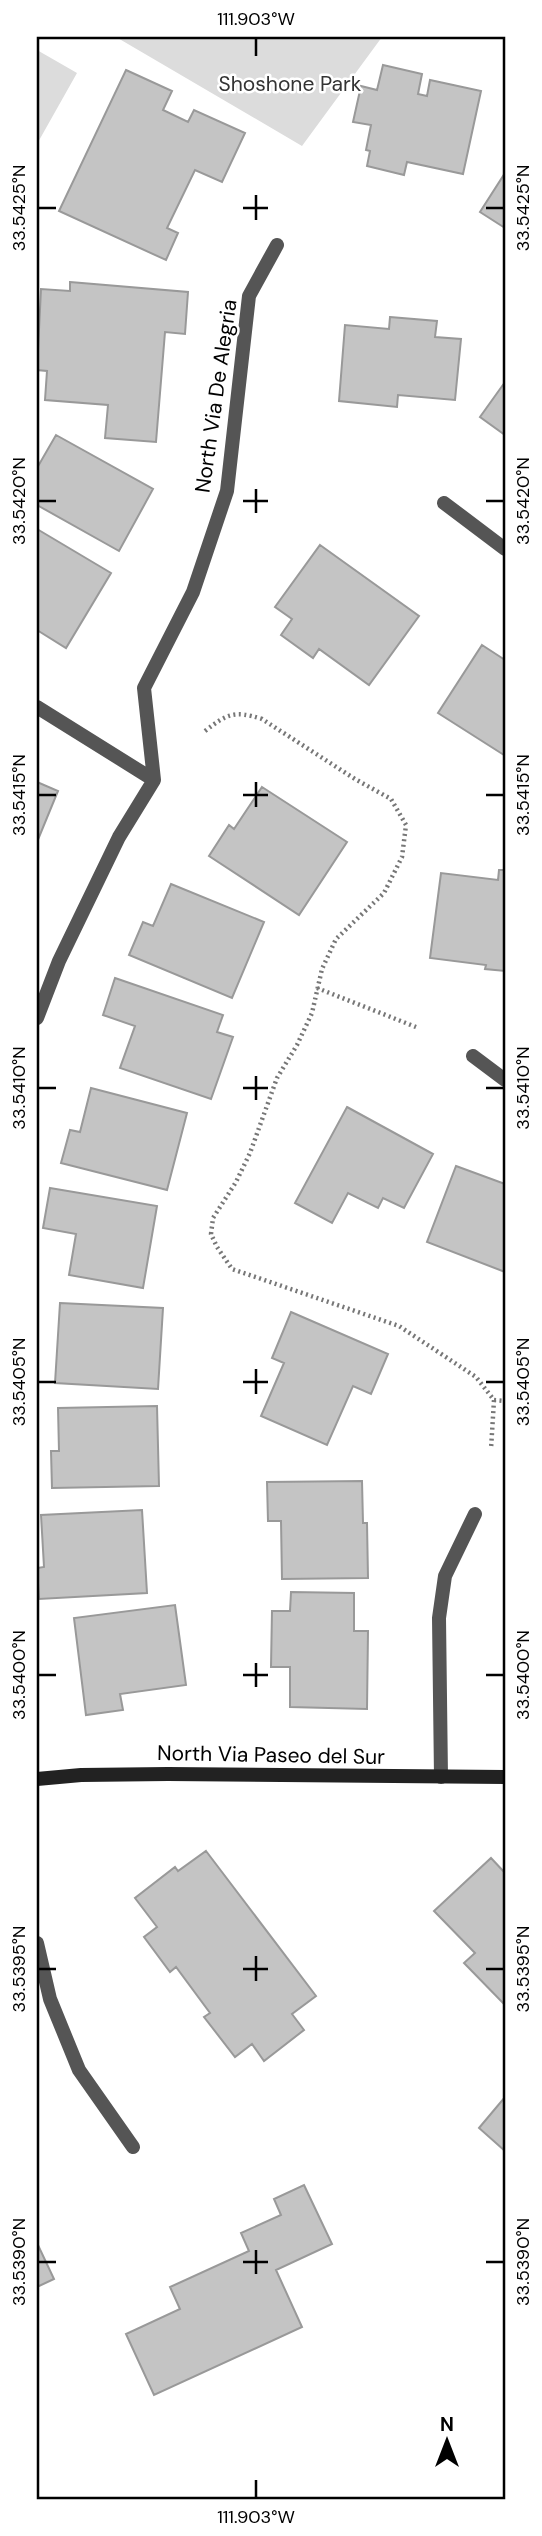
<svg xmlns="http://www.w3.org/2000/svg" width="542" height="2536" viewBox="0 0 542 2536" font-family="'DM Sans',sans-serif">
	<rect width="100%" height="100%" fill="#fff"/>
	<path fill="#dcdcdc" d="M116,37H382L302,146Z
		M37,50L77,73L37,144Z"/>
	<path fill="#c4c4c4" stroke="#999" stroke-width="2" d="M383,65L422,74L418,94L427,96L430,80L481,91L463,174L407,162L404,175L367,166L370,151L366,150L371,125L353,122L361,86L377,90Z
		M126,70L172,91L163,110L188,122L194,110L245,133L222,182L195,170L167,228L178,233L166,260L59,211Z
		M505,173V228L480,212Z
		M70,282L188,292L185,334L165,332L156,442L105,438L108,405L45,400L47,371L37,370L41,289L70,291Z
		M390,317L437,321L435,337L461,339L455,400L398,395L397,407L339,401L345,325L389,329Z
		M505,382V435L480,417Z
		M56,435L153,489L119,551L37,505V468Z
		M37,529L111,573L66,648L37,630Z
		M320,545L419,616L369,685L319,649L313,658L281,635L292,619L275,607Z
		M482,645L505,660L504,755L438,713Z
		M37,782L58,791L37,842Z
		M262,787L347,842L299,915L209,856L229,825L234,829Z
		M499,870H505V971L485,969L486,965L430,958L441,873L498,880Z
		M171,884L264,922L232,998L129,955L143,922L153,926Z
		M115,978L223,1015L217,1032L233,1037L211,1099L120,1068L135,1026L103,1015Z
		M91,1088L187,1113L167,1190L61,1163L70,1130L80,1132Z
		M347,1107L433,1154L404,1208L383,1198L378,1208L348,1193L332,1223L295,1203Z
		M456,1166L505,1184V1272L427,1242Z
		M50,1188L157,1206L143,1288L69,1275L76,1234L43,1228Z
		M60,1303L163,1308L158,1389L55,1383Z
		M291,1312L388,1354L371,1394L353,1386L327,1445L261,1416L284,1363L272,1358Z
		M157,1406L159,1486L52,1488L51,1451H59L58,1408Z
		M362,1481L363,1523H367L368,1578L282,1579L281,1521H268L267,1482Z
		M142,1510L147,1593L39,1599L37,1568L44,1567L41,1515Z
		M291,1592L354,1593V1631H368L367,1709L290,1707V1667H271L272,1611H290Z
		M175,1605L186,1685L120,1694L123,1710L86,1715L74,1618Z
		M206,1851L316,1996L292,2014L304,2030L264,2061L252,2044L235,2057L204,2017L210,2013L176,1967L170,1972L144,1937L157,1927L135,1898L175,1867L178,1871Z
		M491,1858L505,1873V2005L464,1963L475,1953L434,1911Z
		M505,2097V2151L479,2128Z
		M304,2185L332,2244L276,2270L302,2327L154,2395L126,2334L180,2309L170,2287L249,2251L241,2233L281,2215L274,2199Z
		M37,2243L54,2279L37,2287Z"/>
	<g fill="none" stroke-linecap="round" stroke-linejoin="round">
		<path stroke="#777" stroke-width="4.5" stroke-dasharray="2 3.5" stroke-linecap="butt" d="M205,731C227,714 234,710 262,719L355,779L391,799L406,825L402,857L384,893L336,939L322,969L312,1013L297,1045L277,1078L250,1153L236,1182L213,1218L211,1234L217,1247L232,1269L399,1326L476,1377L494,1400L491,1449
			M317,988L416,1027
			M494,1400L505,1401"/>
		<path stroke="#555" stroke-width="14" d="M444,503L505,549
			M37,707L154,780
			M37,1018L59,961L119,837L154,780L144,688L193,592L227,491L249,296L277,245
			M473,1056L505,1080
			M441,1777L439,1618L445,1576L475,1514
			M37,1943L50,1999L79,2070L133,2147"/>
		<path stroke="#222" stroke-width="14" d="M37,1779L81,1775L168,1774L505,1777"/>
	</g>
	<path fill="none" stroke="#000" stroke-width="2.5" d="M256,38V56M256,195V220M38,208H56M243,208H268M486,208H504M256,489V513M38,501H56M243,501H268M486,501H504M256,782V807M38,795H56M243,795H268M486,795H504M256,1076V1100M38,1088H56M243,1088H268M486,1088H504M256,1369V1394M38,1382H56M243,1382H268M486,1382H504M256,1663V1687M38,1675H56M243,1675H268M486,1675H504M256,1956V1981M38,1969H56M243,1969H268M486,1969H504M256,2250V2274M38,2262H56M243,2262H268M486,2262H504M256,2480V2498"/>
	<g text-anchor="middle" stroke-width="5" stroke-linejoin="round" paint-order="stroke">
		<g font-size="21" fill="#333" stroke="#fff">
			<text x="290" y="91">Shoshone Park</text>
		</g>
		<g font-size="21" fill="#000" stroke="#fff">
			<text transform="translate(216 396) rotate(-82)" y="7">North Via De Alegria</text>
			<text transform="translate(271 1755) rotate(1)" y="7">North Via Paseo del Sur</text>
		</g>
	</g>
	<rect width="542" height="2536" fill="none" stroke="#ffffff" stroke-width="77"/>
	<g transform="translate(447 2441)" stroke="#ffffff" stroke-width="5" paint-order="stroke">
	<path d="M0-5L12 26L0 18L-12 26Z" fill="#000000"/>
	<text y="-10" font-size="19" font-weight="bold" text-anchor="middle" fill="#000000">N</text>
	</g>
	<rect x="38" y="38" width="466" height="2460" fill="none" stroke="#000" stroke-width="2.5"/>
	<g font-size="18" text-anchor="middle" fill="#000">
		<text x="256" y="25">111.903°W</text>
		<text transform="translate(19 208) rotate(-90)" y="6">33.5425°N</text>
		<text transform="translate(523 208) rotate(-90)" y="6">33.5425°N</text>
		<text transform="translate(19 501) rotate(-90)" y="6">33.5420°N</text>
		<text transform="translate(523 501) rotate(-90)" y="6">33.5420°N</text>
		<text transform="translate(19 795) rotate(-90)" y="6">33.5415°N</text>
		<text transform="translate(523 795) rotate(-90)" y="6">33.5415°N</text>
		<text transform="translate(19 1088) rotate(-90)" y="6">33.5410°N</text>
		<text transform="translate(523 1088) rotate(-90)" y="6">33.5410°N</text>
		<text transform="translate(19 1382) rotate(-90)" y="6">33.5405°N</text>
		<text transform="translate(523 1382) rotate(-90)" y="6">33.5405°N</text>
		<text transform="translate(19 1675) rotate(-90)" y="6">33.5400°N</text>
		<text transform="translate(523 1675) rotate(-90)" y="6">33.5400°N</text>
		<text transform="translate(19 1969) rotate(-90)" y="6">33.5395°N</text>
		<text transform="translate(523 1969) rotate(-90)" y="6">33.5395°N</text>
		<text transform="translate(19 2262) rotate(-90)" y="6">33.5390°N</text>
		<text transform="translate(523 2262) rotate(-90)" y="6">33.5390°N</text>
		<text x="256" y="2523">111.903°W</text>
	</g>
</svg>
